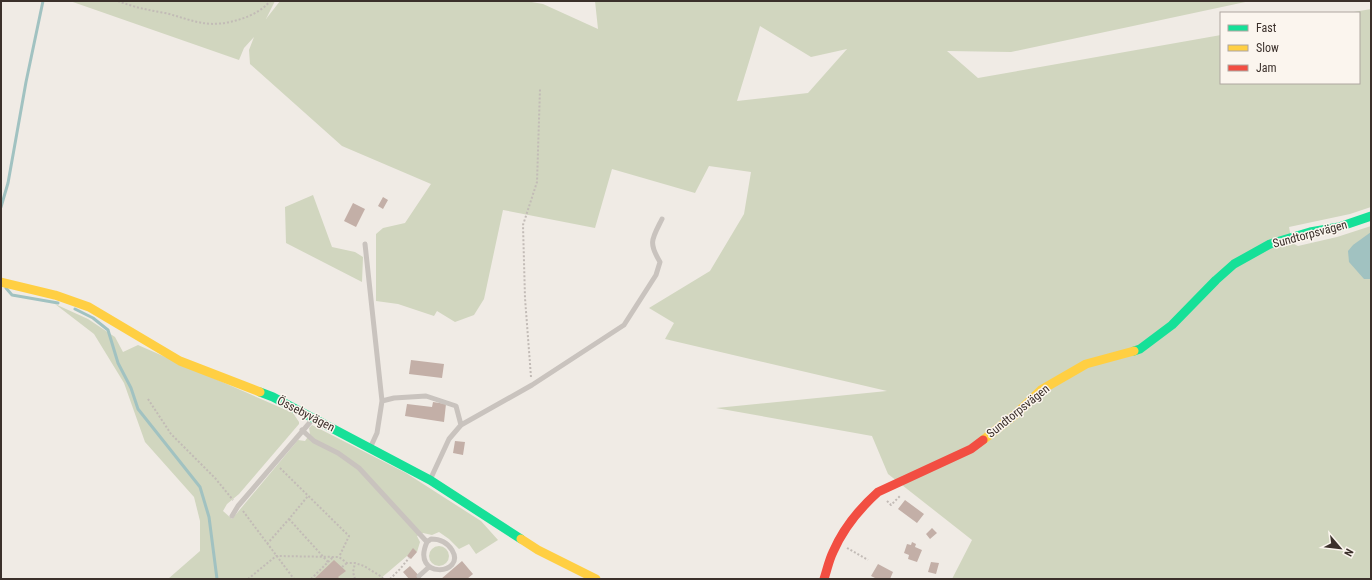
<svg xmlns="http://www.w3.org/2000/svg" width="1372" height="580" viewBox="0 0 1372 580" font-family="'Roboto Condensed',sans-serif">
	<rect width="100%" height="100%" fill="#f0ebe5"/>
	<path fill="#d1d6bf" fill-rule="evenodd" d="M70,1H275L266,19L280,1H526L543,4L598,29L595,1H1250L1011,52L947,51L978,78L1221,35V83H1359V13H1348L1371,9V207L1350,214L1289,227L1292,243L1298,246L1337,237L1371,226V579H952L972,540L888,474L872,436L716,408L887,391L665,339L674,323L649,308L710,271L744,214L751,172L709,166L695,193L612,169L595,228L503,210L484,299L474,315L455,322L437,311L434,316L398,304L376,301V234L383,228L405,223L431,184L342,146L250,64L249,50L254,37L244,48L239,60ZM760,26L811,57L847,49L808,93L737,101Z
		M313,195L332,247L355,252L363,257L362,282L286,243L285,207Z
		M55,304L88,319L115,337L123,352L138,345L293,413L299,422V424L239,494L227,504L223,511L232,519L298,440L305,441L310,434L309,428L312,425L406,473L481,521L498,540L476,554L469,544L459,549L449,539L439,532L432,535L423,533L417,536L420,542L417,552L413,549L407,556L380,579H168L200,551V521L194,497L145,442L124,383L94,334Z
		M429 556a10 10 0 1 1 20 0a10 10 0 1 1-20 0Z"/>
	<path fill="#a1c2c1" d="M1371,232V279H1364L1349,262L1348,251L1353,245Z"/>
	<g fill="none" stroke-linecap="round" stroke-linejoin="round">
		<path stroke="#a1c2c1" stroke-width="3" d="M1,207L8,183L26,82L43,1
			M6,288L12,295L58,303
			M75,309L93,318L108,330L118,363L131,388L138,409L200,487L209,517L217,579"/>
	</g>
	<path fill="#c3afa7" d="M383,197L388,200L383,209L378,206Z
		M353,203L365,209L356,227L344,221Z
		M411,360L444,364L442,378L409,374Z
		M433,402L446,404L444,422L405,416L407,404L432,407Z
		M455,441L465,442L463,455L453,453Z
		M905,500L924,514L917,523L898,509Z
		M932,528L937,533L930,539L926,534Z
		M912,542L916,544L915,547L922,550L917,562L908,559L909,555L904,553L907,544L911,545Z
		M413,548L417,552L411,559L407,556Z
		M334,560L346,571L338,577L340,579H314Z
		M462,561L473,574L467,579H441Z
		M931,562L939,563L936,574L928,572Z
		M878,564L893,572L890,579H877L871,576Z
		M410,566L422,579H409L403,572Z"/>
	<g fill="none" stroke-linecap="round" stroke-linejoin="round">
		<path stroke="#c2bbb6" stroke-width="2" stroke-dasharray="2 2" stroke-linecap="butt" d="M118,1C133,7 148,10 165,13C178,16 190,21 203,23C223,27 258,17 270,1
			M531,377L525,298L523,225L537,182L540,89
			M148,399L171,434L215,478L233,500
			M280,468L349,536L339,557
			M887,501L891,505L900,496
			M243,511L294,579
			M289,519L328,562
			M267,544L289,519L308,496
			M847,548L868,560
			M342,567L347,563
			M248,579L276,556L339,557L347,563H355L364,566L382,577L383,579
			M311,579L333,557
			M355,579L353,572L355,563
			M390,579L400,569L409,558"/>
		<path stroke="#c9c3be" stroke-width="5" d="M365,244L382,401L377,433L371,446
			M382,401L394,398L426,396L456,406L461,425
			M302,430L314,441L338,453L359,468L427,542C410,580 467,575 452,550C447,542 440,539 431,539L427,542
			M430,480L449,439L461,425L532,385L624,325L656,275L660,262C648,242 652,239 662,219
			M232,516L238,506L312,420
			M419,576L429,567"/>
		<path stroke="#16e098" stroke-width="9" d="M1134,351L1140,349L1172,325L1216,280L1234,264L1270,244L1310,232L1339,227L1371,216
			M260,392L273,397L430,480L521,539"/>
		<path stroke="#ffcf43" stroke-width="9" d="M1,282L55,295L89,307L180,361L260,392
			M983,440L1017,413L1041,390L1086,364L1134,351
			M521,539L538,550L596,579"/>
		<path stroke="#f24e42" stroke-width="9" d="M824,579C827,570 829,560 833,552C843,529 859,509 878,492L971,449L983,440"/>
	</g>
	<g text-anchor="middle" stroke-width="3" stroke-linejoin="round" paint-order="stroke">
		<g font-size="12" fill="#3b302b" stroke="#fbf5ee">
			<text transform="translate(1310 234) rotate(-15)" y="4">Sundtorpsvägen</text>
			<text transform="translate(1018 411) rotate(-39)" y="4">Sundtorpsvägen</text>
			<text transform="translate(306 414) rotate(27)" y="4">Össebyvägen</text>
		</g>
	</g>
	<rect width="1372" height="580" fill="none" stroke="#3b302b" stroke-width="4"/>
	<rect x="1220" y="12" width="140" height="72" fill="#fbf5ee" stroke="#aea6a0"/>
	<rect x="1228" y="25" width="20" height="6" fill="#16e098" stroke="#aea6a0"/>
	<text x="1256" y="32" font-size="12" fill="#3b302b">Fast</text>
	<rect x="1228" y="45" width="20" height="6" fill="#ffcf43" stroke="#aea6a0"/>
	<text x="1256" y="52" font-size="12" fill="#3b302b">Slow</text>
	<rect x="1228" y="65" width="20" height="6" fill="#f24e42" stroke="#aea6a0"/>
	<text x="1256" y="72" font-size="12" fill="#3b302b">Jam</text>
	<g transform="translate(1340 548) rotate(118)" stroke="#fbf5ee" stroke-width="3" paint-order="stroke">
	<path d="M0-3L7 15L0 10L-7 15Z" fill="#3b302b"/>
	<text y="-6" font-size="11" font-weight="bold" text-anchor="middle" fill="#3b302b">N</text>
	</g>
</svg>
